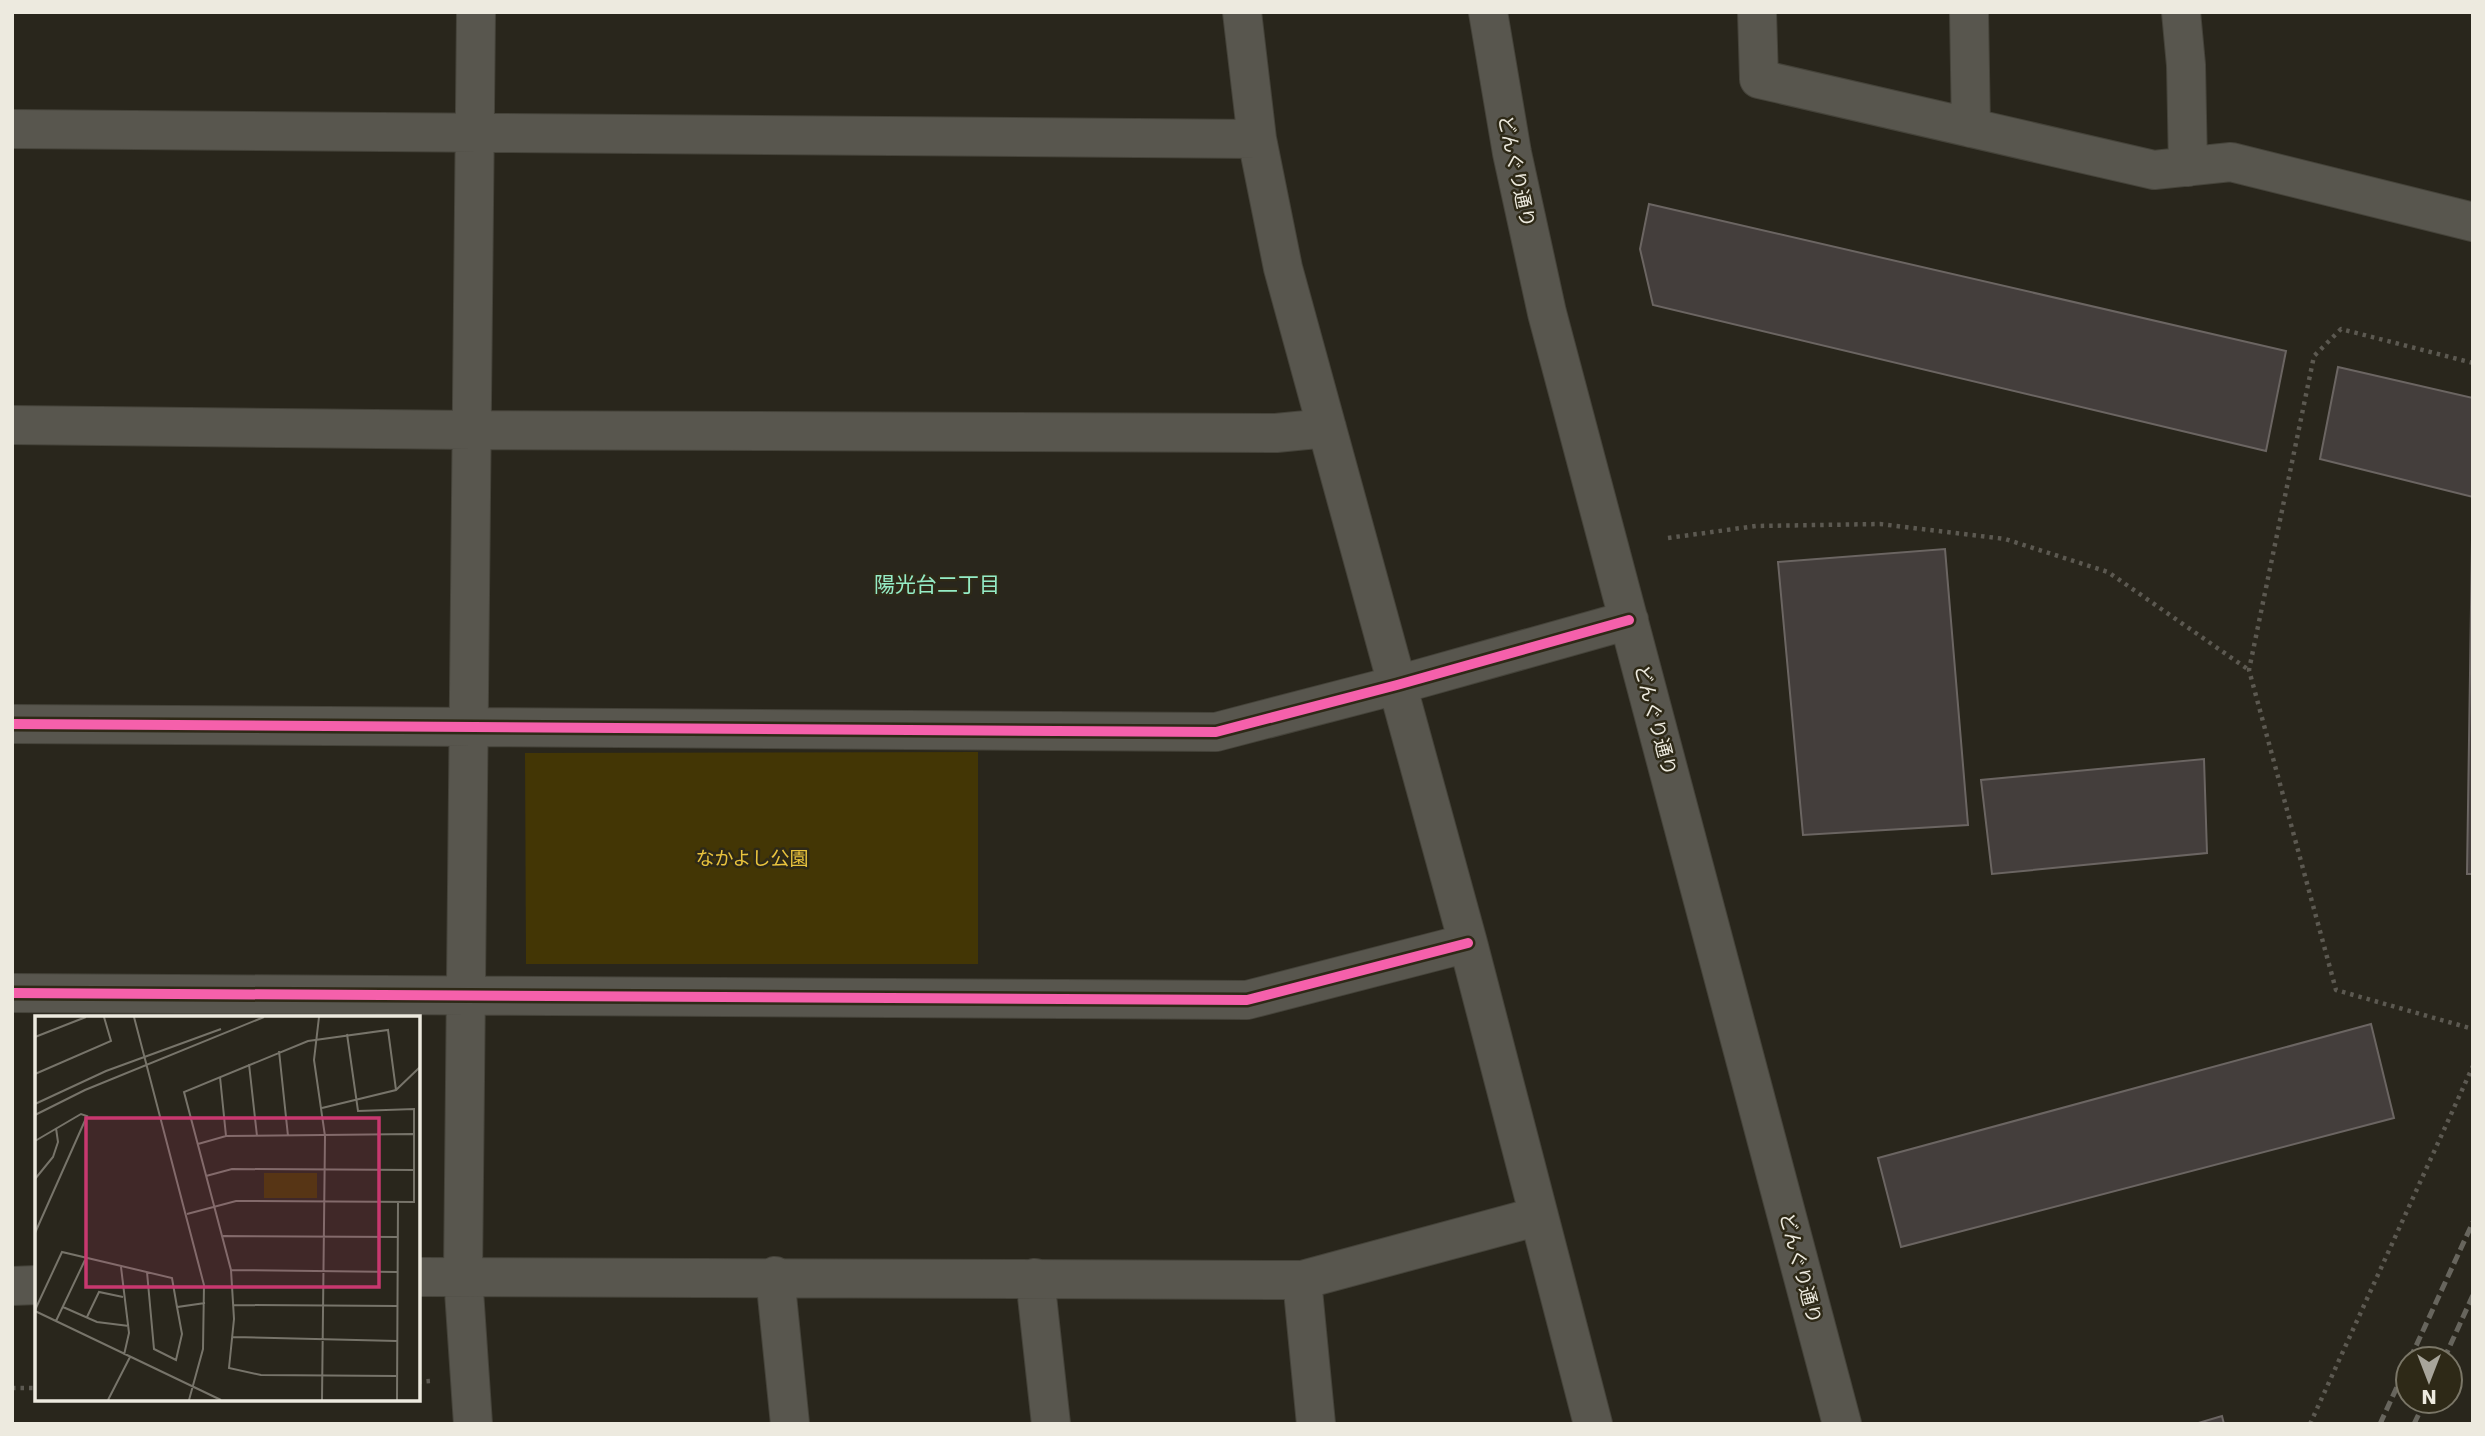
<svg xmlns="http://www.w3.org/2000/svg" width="2485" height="1436" viewBox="0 0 2485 1436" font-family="'DejaVu Sans','Noto Sans JP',sans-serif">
	<rect width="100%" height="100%" fill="#29261c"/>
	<path fill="#433605" d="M978,752V964H526L525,753Z"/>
	<path fill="#443e3c" stroke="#6b6562" stroke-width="2" d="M1649,204L2286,351L2266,451L1653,305L1640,249Z
		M2338,367L2473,398V497L2320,459Z
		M2472,540L2473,874H2467Z
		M1945,549L1968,825L1803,835L1778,562Z
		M2204,759L2207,853L1992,874L1981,780Z
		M2371,1024L2394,1118L1901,1247L1878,1158Z
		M2222,1416L2224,1424H2195Z"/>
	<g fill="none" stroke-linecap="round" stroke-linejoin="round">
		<g stroke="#45433a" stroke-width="40">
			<path id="minor" d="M1242,12L1257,139L1283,268L1468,943L1593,1424
				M1488,12L1512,153L1547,313L1842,1424
				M1757,12L1759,79L2154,170L2231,162L2473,222
				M1969,12L1971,128
				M2181,12L2186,65L2188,167
				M12,129L1257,139
				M12,425L472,430L1276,433L1327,428
				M12,724L1216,732L1397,685L1629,620
				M12,993L1247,1000L1468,943
				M775,1276L790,1424
				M418,1277L1302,1280L1539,1216
				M1035,1278L1051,1424
				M1302,1280L1316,1424
				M12,1286L37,1285
				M473,1424L463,1276L476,12"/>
		</g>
		<path stroke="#5c5951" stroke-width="4.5" stroke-dasharray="3.5 5" stroke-linecap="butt" d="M2473,363L2341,329L2314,356L2249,670L2336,990L2473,1029
			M1668,538L1756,526L1880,524L2005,539L2108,572L2249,670
			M418,1382L431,1381
			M12,1388H37
			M2310,1424L2473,1066"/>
		<use href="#minor" stroke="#58564e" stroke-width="38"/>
		<path stroke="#67655d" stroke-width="5" stroke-dasharray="10 5" stroke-linecap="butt" d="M2410,1359L2473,1222
			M2444,1359L2473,1295
			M2380,1424L2408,1363
			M2414,1424L2425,1401"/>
		<g stroke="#2e2917" stroke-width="15">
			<path id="cycleway" d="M12,724L1216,732L1397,685L1629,620
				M12,993L1247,1000L1468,943"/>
		</g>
		<use href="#cycleway" stroke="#f560ab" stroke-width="10"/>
	</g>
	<g text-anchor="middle" stroke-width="5" stroke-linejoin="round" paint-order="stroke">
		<g font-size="19" fill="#edeadf" stroke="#2e2917">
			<text transform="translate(1517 171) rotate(78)" y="7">どんぐり通り</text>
			<text transform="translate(1656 720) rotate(75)" y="7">どんぐり通り</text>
			<text transform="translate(1801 1268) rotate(75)" y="7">どんぐり通り</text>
		</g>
		<g font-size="19" fill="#e9c33d" stroke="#2e2917">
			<text x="752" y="865">なかよし公園</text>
		</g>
		<g font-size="21" fill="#95ecc6" stroke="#2e2917">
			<text x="937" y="592">陽光台二丁目</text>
		</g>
	</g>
	<g transform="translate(35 1016)">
		<rect width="385" height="385" fill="#29261c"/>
		<path d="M229,157H282V182H229Z" fill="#433605"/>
		<path fill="none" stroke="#77746a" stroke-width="2" d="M99,1L169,269L168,333L154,384M284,1L279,44L290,120L287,384M0,21L51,1M244,35L253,120M214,48L222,120M0,58L76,25L69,1M185,61L191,120M361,74L353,14L273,25L149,76L196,254L199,303L194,352L226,359L361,360M0,88L71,55L186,13M287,92L361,74L385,51M0,99L50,74L229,1M0,125L46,98L52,100L0,217M163,128L191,120L378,118M171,160L197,153L379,154M0,163L18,141L23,126L21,112M152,198L201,185L379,186V93L323,95L312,18M188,220L363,221M86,251L94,317L89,339M196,254L362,256M112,256L119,333L141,344L147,318L142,291M199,289L362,290M28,291L62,306L94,310M0,294L27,236L137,262L142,291L170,287M0,295L186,384M52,301L64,276L88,281M21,305L50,244M198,321L362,325M73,384L95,341M362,384L363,186"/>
		<path fill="#c8386f" fill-opacity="0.15" stroke="#c8386f" stroke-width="3.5" d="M51,102H344V271H51Z"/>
		<rect width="385" height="385" fill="none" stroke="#edeadf" stroke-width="3.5"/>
	</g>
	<rect width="2485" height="1436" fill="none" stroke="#edeadf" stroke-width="28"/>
	<g transform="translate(2429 1380) rotate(180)"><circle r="33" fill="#2e2917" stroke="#7a7667" stroke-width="2"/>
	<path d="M0-5L12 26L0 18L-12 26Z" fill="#a8a59b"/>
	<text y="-10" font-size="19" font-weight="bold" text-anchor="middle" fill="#edeadf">N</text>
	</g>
</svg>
